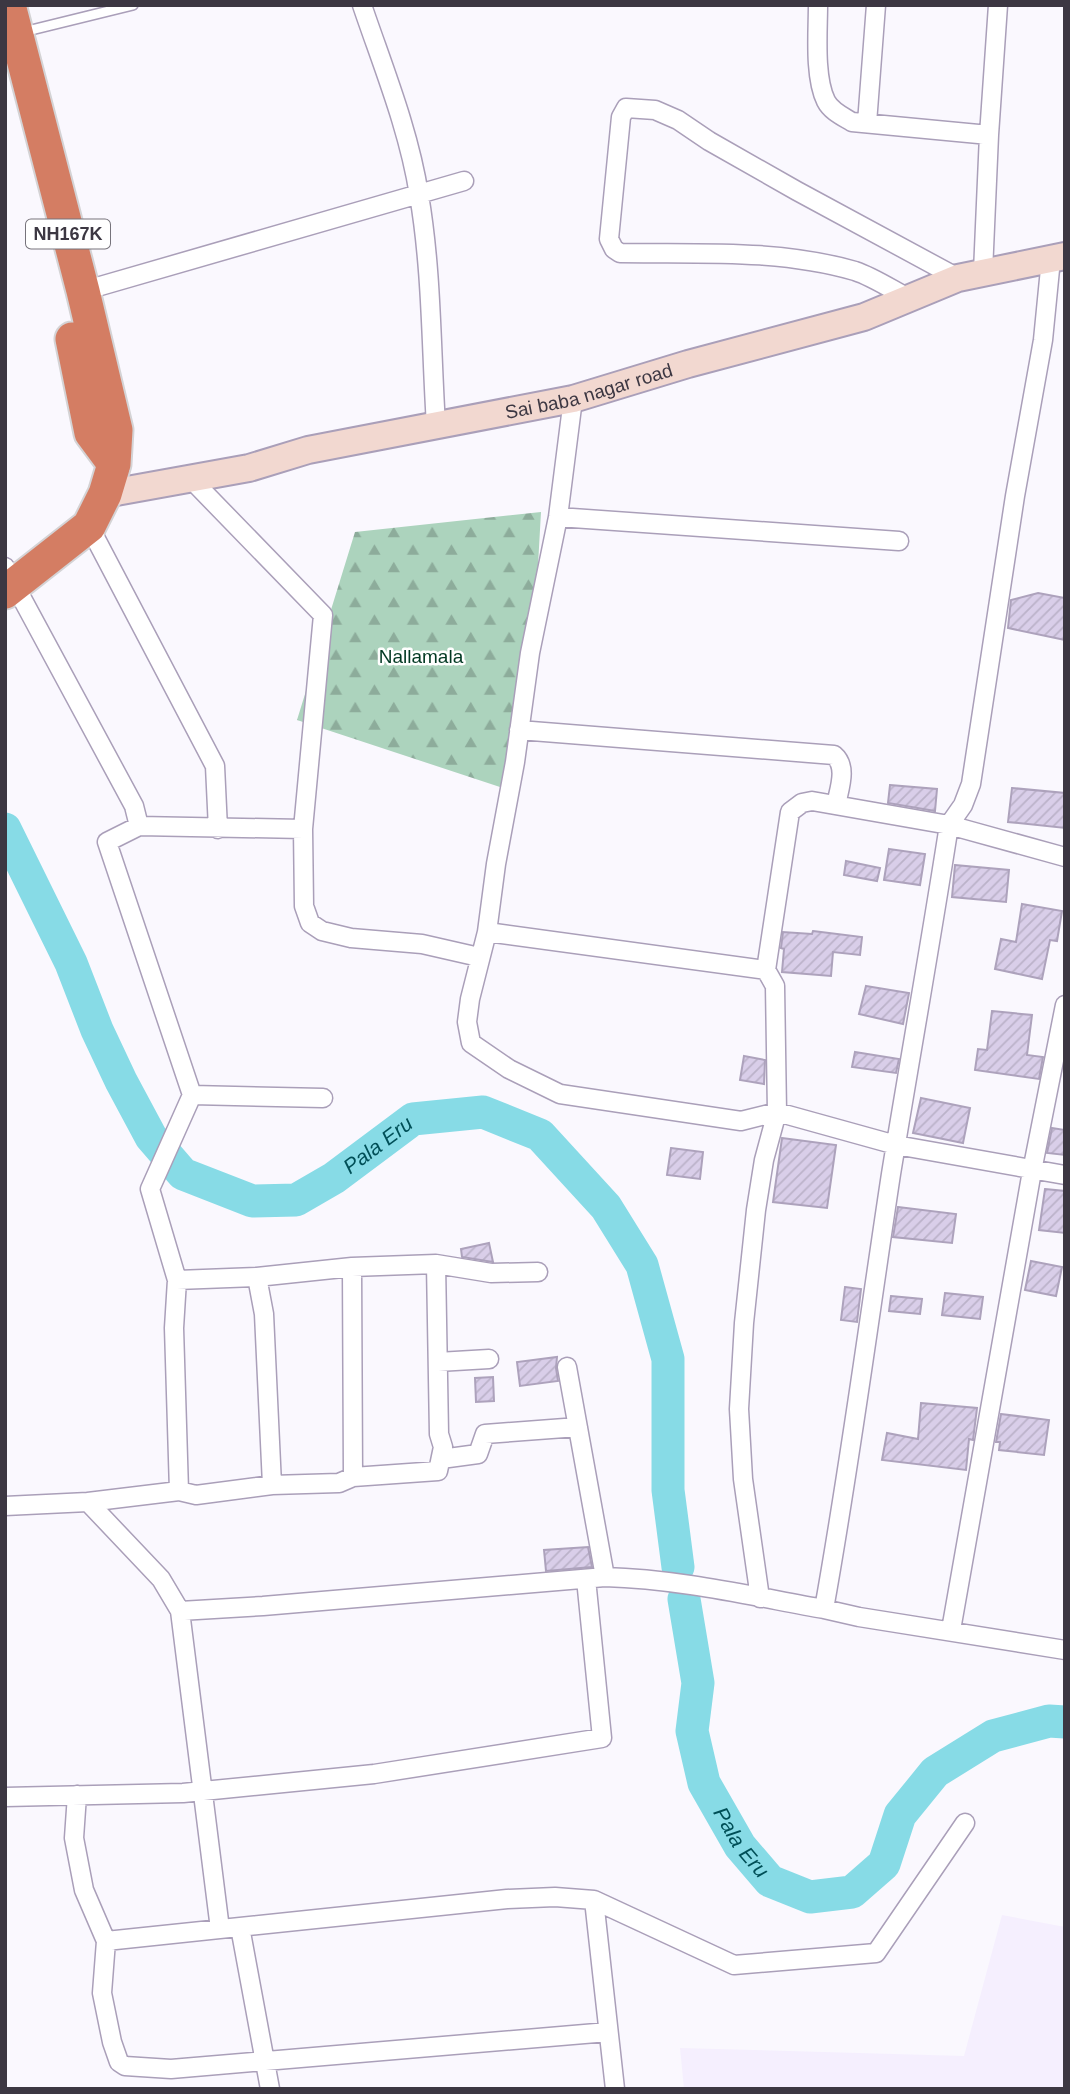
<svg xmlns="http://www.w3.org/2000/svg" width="1070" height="2094" viewBox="0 0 1070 2094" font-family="Helvetica,sans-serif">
	<defs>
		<pattern id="forest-firs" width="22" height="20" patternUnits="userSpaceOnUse" patternTransform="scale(1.75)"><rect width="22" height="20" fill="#acd3bd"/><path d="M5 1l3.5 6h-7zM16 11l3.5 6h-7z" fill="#8dac9b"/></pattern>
		<pattern id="building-hatch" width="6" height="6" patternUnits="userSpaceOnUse" patternTransform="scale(1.75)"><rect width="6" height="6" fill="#d9cee9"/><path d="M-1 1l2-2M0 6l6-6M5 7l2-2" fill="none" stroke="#bbb2c9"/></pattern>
	</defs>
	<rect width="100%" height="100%" fill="#faf8fe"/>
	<path fill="#f5effe" d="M1002,1915L1065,1927V2089H684L680,2048L964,2056Z"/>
	<path fill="url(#forest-firs)" d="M541,512L537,583L514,701L503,788L297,720L355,532Z"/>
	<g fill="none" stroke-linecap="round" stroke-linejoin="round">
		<g stroke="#87dbe6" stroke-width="33">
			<path id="s1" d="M5,829L71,963L97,1030L121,1081L151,1137L183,1174L252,1201L296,1200L334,1178L413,1119L483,1112L540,1135L606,1207L642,1265L668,1359V1490L678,1567"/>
			<path id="s2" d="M684,1599L698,1683L692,1731L704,1783L740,1846L770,1881L810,1897L852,1892L884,1864L900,1815L935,1772L993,1736L1049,1721L1065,1722"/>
		</g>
	</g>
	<path fill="url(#building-hatch)" stroke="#ada2bc" stroke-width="2" d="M1038,593L1065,598V640L1008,628L1011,600Z
		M890,785L937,789L935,811L888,803Z
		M1012,788L1065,793V828L1008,822Z
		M889,849L925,854L920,885L884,880Z
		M846,861L880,868L877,881L844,875Z
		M955,865L1009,870L1006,902L952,897Z
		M1022,904L1062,911L1057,941L1050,940L1042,979L995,969L1001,939L1016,942Z
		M813,931L862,937L860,955L833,952L831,976L782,972L784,949L781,948L783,932L812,934Z
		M866,986L909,993L903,1024L859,1014Z
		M992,1011L1032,1015L1027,1055L1043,1057L1039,1079L975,1070L978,1049L987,1050Z
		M855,1052L899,1059L896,1073L852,1067Z
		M744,1056L765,1060L764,1084L740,1080Z
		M921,1098L970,1108L963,1143L913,1133Z
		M1052,1128L1065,1130V1155L1047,1153Z
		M782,1138L836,1145L827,1208L773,1202Z
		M671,1148L703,1152L700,1179L667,1175Z
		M1045,1189L1065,1191V1233L1039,1230Z
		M898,1207L956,1214L952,1243L893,1237Z
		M489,1243L493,1262L462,1257L461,1249Z
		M1031,1261L1062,1267L1056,1296L1025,1290Z
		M845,1287L861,1289L857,1322L841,1320Z
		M945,1293L983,1297L980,1319L942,1315Z
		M891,1296L922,1299L920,1314L889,1311Z
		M557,1357L556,1368L558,1381L520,1386L517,1362Z
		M493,1377L494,1401L476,1402L475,1378Z
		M921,1403L977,1408L973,1440L969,1439L966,1470L882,1460L887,1433L918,1439Z
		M1001,1414L1049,1420L1044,1455L999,1450L1000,1442H996Z
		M588,1547L592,1567L546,1571L544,1550Z"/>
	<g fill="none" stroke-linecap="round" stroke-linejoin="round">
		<g stroke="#aa9fb9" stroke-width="12">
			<path id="lane" d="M23,32L133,5"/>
		</g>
		<g stroke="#aa9fb9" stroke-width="21">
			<path id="street" d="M362,5C383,67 409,130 419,195C432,271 431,348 436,425
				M818,5C818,31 814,77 826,101C831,111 842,116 852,122L989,135
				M867,123L876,5
				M983,272L989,135L998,5
				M83,291L464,181
				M908,298C891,289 873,277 855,271C780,249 698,254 620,253L614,249L609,239L621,117L626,108L655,110L678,120L709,141L797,191L958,278
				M573,399L558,517L530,653L515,762L496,864L487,932L470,999L467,1022L471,1043L509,1069L560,1094L741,1121L777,1112L896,1145L1065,1175
				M189,477L323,615L303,829L304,906L310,923L322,931L351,938L422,944L479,957
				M558,517L899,541
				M89,526L215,766L218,829
				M5,567L134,806L139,826L303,829
				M519,730L834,755C848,767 839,789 836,805
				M139,826L107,842L192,1095
				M487,932L766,970
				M352,1267L353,1477
				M257,1277L264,1314L272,1485
				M177,1280L257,1277L352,1267L436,1264L491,1273L538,1272
				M438,1362L489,1359
				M567,1367L605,1577
				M441,1459L478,1454L485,1434L578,1427
				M179,1491L174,1328L177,1280L150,1189L192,1095L323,1098
				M88,1502L179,1491L196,1495L272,1485L339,1483L353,1477L438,1471L443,1447L439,1434L436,1264
				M5,1506L88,1502L161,1579L180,1611L263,1606L605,1577C679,1579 751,1596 824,1609C850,1464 869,1319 891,1174C910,1058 931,941 949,825L963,805L971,784L1015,496L1043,340L1051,259
				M760,1598L743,1479L739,1409L744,1323L756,1210L764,1160L777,1112L775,986L766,970L790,812L802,803L812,801L949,825L1065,857
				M824,1609L859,1617L1065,1650
				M180,1611L220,1929
				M951,1630L1032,1171L1065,1005
				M77,1795L74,1838L84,1890L106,1941L102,1993L112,2042L119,2062L125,2066L171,2069L608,2032
				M5,1797L183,1793L374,1774L602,1738L586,1579
				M594,1900L734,1965L876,1953L965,1823
				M240,1927L270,2089
				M106,1941L507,1899L555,1897L594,1900L615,2089"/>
		</g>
		<g stroke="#aa9fb9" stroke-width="30">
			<g id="secondary">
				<path id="s3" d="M105,494L249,468L308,450L573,399L688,364L864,317L958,278L1065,256"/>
			</g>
		</g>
		<g stroke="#d4d3d5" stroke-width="37">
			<path id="highway" d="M72,339L91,433L114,464
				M5,592L89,526L105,494L114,464L116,430L83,291L9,5"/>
		</g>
		<use href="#lane" stroke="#fff" stroke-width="9"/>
		<use href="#street" stroke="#fff" stroke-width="18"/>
		<use href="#secondary" stroke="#f2d8d0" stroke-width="26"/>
		<use href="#highway" stroke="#d47d63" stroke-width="33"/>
	</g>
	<g text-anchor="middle" stroke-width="5" stroke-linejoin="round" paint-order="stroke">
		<rect fill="#fff" stroke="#76737b" stroke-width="2" x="26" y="219.5" width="84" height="29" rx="5"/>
		<g font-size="18" font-weight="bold" fill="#3c3742">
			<text x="68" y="240">NH167K</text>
		</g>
		<g font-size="19" fill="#3c3742" stroke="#fff">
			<text dy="7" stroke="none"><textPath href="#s3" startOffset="495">Sai baba nagar road</textPath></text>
		</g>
		<g font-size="19" fill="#023923" stroke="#fff">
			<text x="421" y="663">Nallamala</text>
		</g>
		<g font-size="21" font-style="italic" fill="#004f57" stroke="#fff">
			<text dy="7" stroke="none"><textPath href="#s1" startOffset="607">Pala Eru</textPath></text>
			<text dy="7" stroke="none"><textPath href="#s2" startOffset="257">Pala Eru</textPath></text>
		</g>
	</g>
	<rect width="1070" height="2094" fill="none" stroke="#3c3742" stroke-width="14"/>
</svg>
